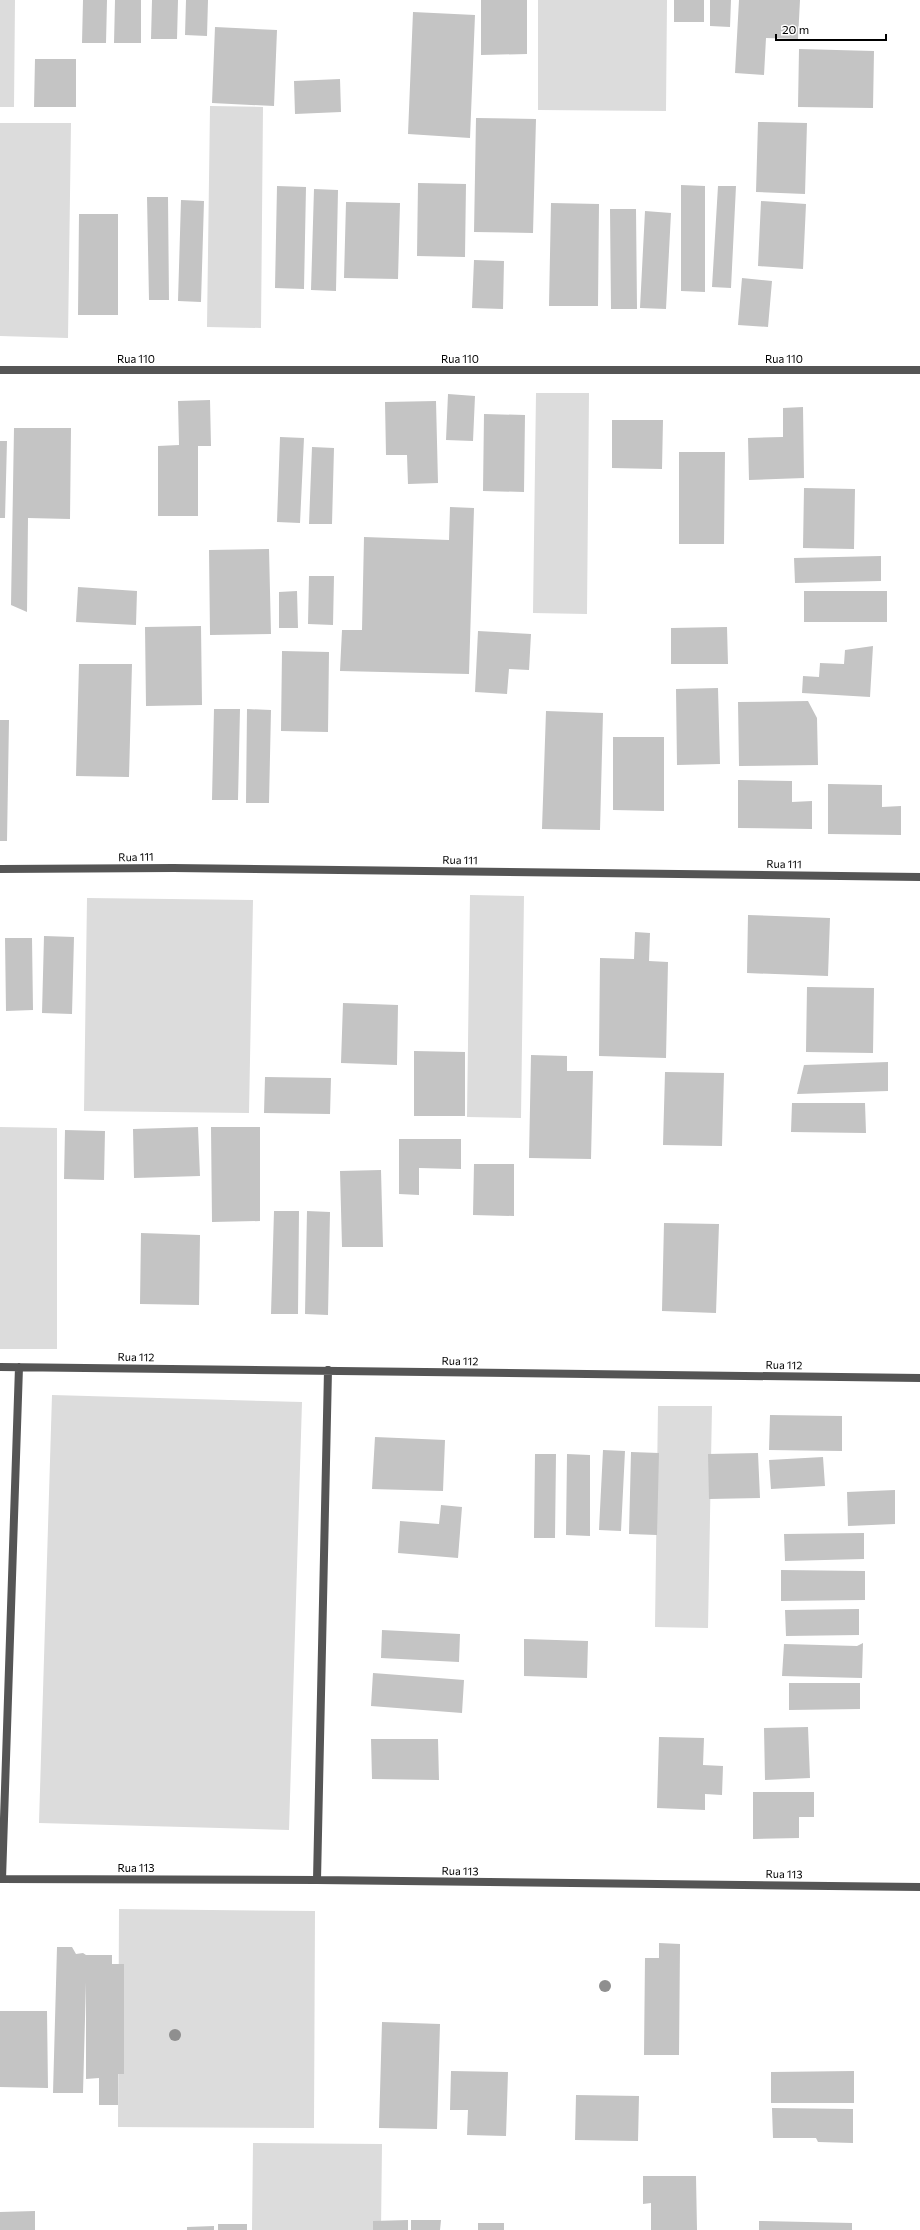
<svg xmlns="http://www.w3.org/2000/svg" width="920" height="2230" viewBox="0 0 920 2230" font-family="Commissioner,sans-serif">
	<rect width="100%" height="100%" fill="#fff"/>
	<path fill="#dcdcdc" d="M0,0H15L14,107H0Z
		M538,0H667L666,111L538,110Z
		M210,106L263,107L261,328L207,327Z
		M0,123H71L68,338L0,336Z
		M536,393H589L587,614L533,613Z
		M470,895L524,896L521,1118L467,1117Z
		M87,898L253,900L249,1113L84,1111Z
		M0,1127L57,1128V1349H0Z
		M52,1395L302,1402L289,1830L39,1823Z
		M658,1406H712L708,1628L655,1627Z
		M119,1909L315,1911L314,2128L118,2127Z
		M253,2143L382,2144L381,2230H252Z"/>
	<path fill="#c4c4c4" d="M83,0H107L106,43H82Z
		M115,0H141V43H114Z
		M152,0H178L177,39H151Z
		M186,0H208L207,36L185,35Z
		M481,0H527V54L481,55Z
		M674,0H704V22H674Z
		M710,0H731L730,27L710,26Z
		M739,0H800L798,39L766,38L764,75L735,73Z
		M413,12L475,15L470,138L408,134Z
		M215,27L277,30L274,106L212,103Z
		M799,49L874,51L873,108L798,107Z
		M35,59H76V107H34Z
		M340,79L341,112L295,114L294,81Z
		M476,118L536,119L533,233L474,232Z
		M758,122L807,123L805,194L756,192Z
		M418,183L466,184L465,257L417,256Z
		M681,185L705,186V292L681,291Z
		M277,186L306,187L304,289L275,288Z
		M718,186H736L731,288L712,287Z
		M314,189L338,190L336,291L311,290Z
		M147,197H168L169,300H149Z
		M181,200L204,201L201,302L178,301Z
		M761,201L806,204L803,269L758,266Z
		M346,202L400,203L398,279L344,278Z
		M551,203L599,204L598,306H549Z
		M610,209H636L637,309H611Z
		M645,211L671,213L666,309L640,308Z
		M79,214H118V315H78Z
		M474,260L504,261L503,309L472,308Z
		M742,278L772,281L768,327L738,325Z
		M448,394L475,396L473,441L446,440Z
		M210,400L211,446H198V516H158V446L179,445L178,401Z
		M436,401L438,483L408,484L407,455H386L385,402Z
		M803,407L804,478L749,480L748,438L783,437V408Z
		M484,414L525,415L524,492L483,491Z
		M612,420H663L662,469L612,468Z
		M14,428H71L70,519L28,518L27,612L11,605Z
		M280,437L304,438L300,523L277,522Z
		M0,441H7L5,518H0Z
		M312,447L334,448L332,524H309Z
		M679,452H725L724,544H679Z
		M804,488L855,489L854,549L803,548Z
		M450,507L474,508L469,674L340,671L342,630H362L364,537L449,540Z
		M269,549L271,634L210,635L209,550Z
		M881,556V581L795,583L794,558Z
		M309,576H334L333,625L308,624Z
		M78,587L137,591L136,625L76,622Z
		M297,591L298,628H279V592Z
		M804,591H887V622H804Z
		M201,626L202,705L146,706L145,627Z
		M727,627L728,664H671V628Z
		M478,631L531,634L529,670L509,669L507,694L475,692Z
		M873,646L870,697L802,693L803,676L819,677L820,663L844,664L845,650Z
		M282,651L329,652L328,732L281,731Z
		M79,664H132L129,777L76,776Z
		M718,688L720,764L677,765L676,689Z
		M808,701L817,718L818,765L739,766L738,702Z
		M214,709H240L238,800H212Z
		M247,709L271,710L269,803H246Z
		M546,711L603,713L600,830L542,829Z
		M0,720H9L7,841H0Z
		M613,737H664V811L613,810Z
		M738,780L792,781V802L812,801V829L738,828Z
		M828,784L882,785V807L901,806V835L828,834Z
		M748,915L830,918L828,976L747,973Z
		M635,932L650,933L649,961L668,962L666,1058L599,1056L600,958L634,959Z
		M44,936L74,937L72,1014L42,1013Z
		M5,938H32L33,1010L6,1011Z
		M807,987L874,988L873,1053L806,1052Z
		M343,1003L398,1005L397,1065L341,1063Z
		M414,1051L465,1052V1116H414Z
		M531,1055L567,1056V1071H593L591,1159L529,1158Z
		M888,1062V1091L797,1094L804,1065Z
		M665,1072L724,1073L722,1146L663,1145Z
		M265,1077L331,1078L330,1114L264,1113Z
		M792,1103H865L866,1133L791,1132Z
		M198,1127L200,1176L134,1178L133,1129Z
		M211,1127H260V1221L212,1222Z
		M65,1130L105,1131L104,1180L64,1179Z
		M399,1139H461V1169L419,1168V1195L399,1194Z
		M474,1164H514V1216L473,1215Z
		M381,1170L383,1247H342L340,1171Z
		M274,1211H299L298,1314H271Z
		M307,1211L330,1212L328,1315L305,1314Z
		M664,1223L719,1224L716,1313L662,1311Z
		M141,1233L200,1235L199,1305L140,1304Z
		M770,1415L842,1416V1451L769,1450Z
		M375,1437L445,1440L443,1491L372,1489Z
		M603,1450L625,1451L621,1531L599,1530Z
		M631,1452L659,1453L657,1535L629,1534Z
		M758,1453L760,1498L709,1499L708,1454Z
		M535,1454H556L555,1538H534Z
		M567,1454L590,1455V1536L566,1535Z
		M823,1457L825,1486L771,1489L769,1460Z
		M895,1490V1524L848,1526L847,1492Z
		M441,1505L462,1507L458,1558L398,1553L400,1521L439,1524Z
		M864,1533V1559L785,1561L784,1534Z
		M781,1570L865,1571V1600L781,1601Z
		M859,1609V1635L786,1636L785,1610Z
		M382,1630L460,1634L459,1662L381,1658Z
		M524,1639L588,1641L587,1678L524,1676Z
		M863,1643L862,1678L782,1676L784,1644L857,1646Z
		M373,1673L464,1680L462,1713L371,1706Z
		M789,1683H860V1709L789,1710Z
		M808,1727L810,1778L765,1780L764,1728Z
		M659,1737L704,1738L703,1765L723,1766L722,1795L705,1794V1810L657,1808Z
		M371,1739H438L439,1780L372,1779Z
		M753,1792H814V1817H799V1838L753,1839Z
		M659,1943L680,1944L679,2055H644L645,1958H659Z
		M57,1947H72L76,1954L83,1953L86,1955H112V1964H124V2074H118V2105H99V2078L86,2079V1982L83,2093H53Z
		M0,2011H47L48,2088L0,2087Z
		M382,2022L440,2024L437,2129L379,2128Z
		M451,2071L508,2072L506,2136L467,2135L468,2110H450Z
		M854,2071V2103H771V2072Z
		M576,2095L639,2096L638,2141L575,2140Z
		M772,2108L853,2109V2143L818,2142L816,2138H773Z
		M643,2176H696L697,2230H651V2203L643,2204Z
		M35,2211V2230H0V2212Z
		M408,2220V2230H373V2221Z
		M411,2220H441L440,2230H411Z
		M759,2221L852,2223V2230H759Z
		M478,2223H504V2230H478Z
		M218,2224H247V2230H218Z
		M214,2226V2230H187V2227Z"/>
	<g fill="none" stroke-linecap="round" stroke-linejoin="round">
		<path stroke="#555" stroke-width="8" d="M0,370H920
			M0,869L173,868L920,877
			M0,1367L920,1378
			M0,1879L317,1880L920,1887
			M2,1879L19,1367
			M317,1880L328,1370"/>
	</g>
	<g fill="#8f8f8f">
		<circle cx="605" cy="1986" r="6"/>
		<circle cx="175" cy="2035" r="6"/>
	</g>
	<g text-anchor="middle" stroke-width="3" stroke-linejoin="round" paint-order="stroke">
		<g font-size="11" fill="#000" stroke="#fff">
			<text x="136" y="363">Rua 110</text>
			<text x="460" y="363">Rua 110</text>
			<text x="784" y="363">Rua 110</text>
			<text transform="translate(136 857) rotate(-1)" y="4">Rua 111</text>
			<text transform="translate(460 860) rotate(1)" y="4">Rua 111</text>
			<text transform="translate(784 864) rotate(1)" y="4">Rua 111</text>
			<text transform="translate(136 1357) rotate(1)" y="4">Rua 112</text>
			<text transform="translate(460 1361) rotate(1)" y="4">Rua 112</text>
			<text transform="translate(784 1365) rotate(1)" y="4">Rua 112</text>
			<text x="136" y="1872">Rua 113</text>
			<text transform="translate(460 1871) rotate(1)" y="4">Rua 113</text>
			<text transform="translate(784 1874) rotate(1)" y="4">Rua 113</text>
		</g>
	</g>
	<path d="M776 34v6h110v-6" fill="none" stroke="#000000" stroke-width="2"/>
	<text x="782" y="34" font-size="12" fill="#000000" stroke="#ffffff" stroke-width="3" paint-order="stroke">20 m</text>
</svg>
